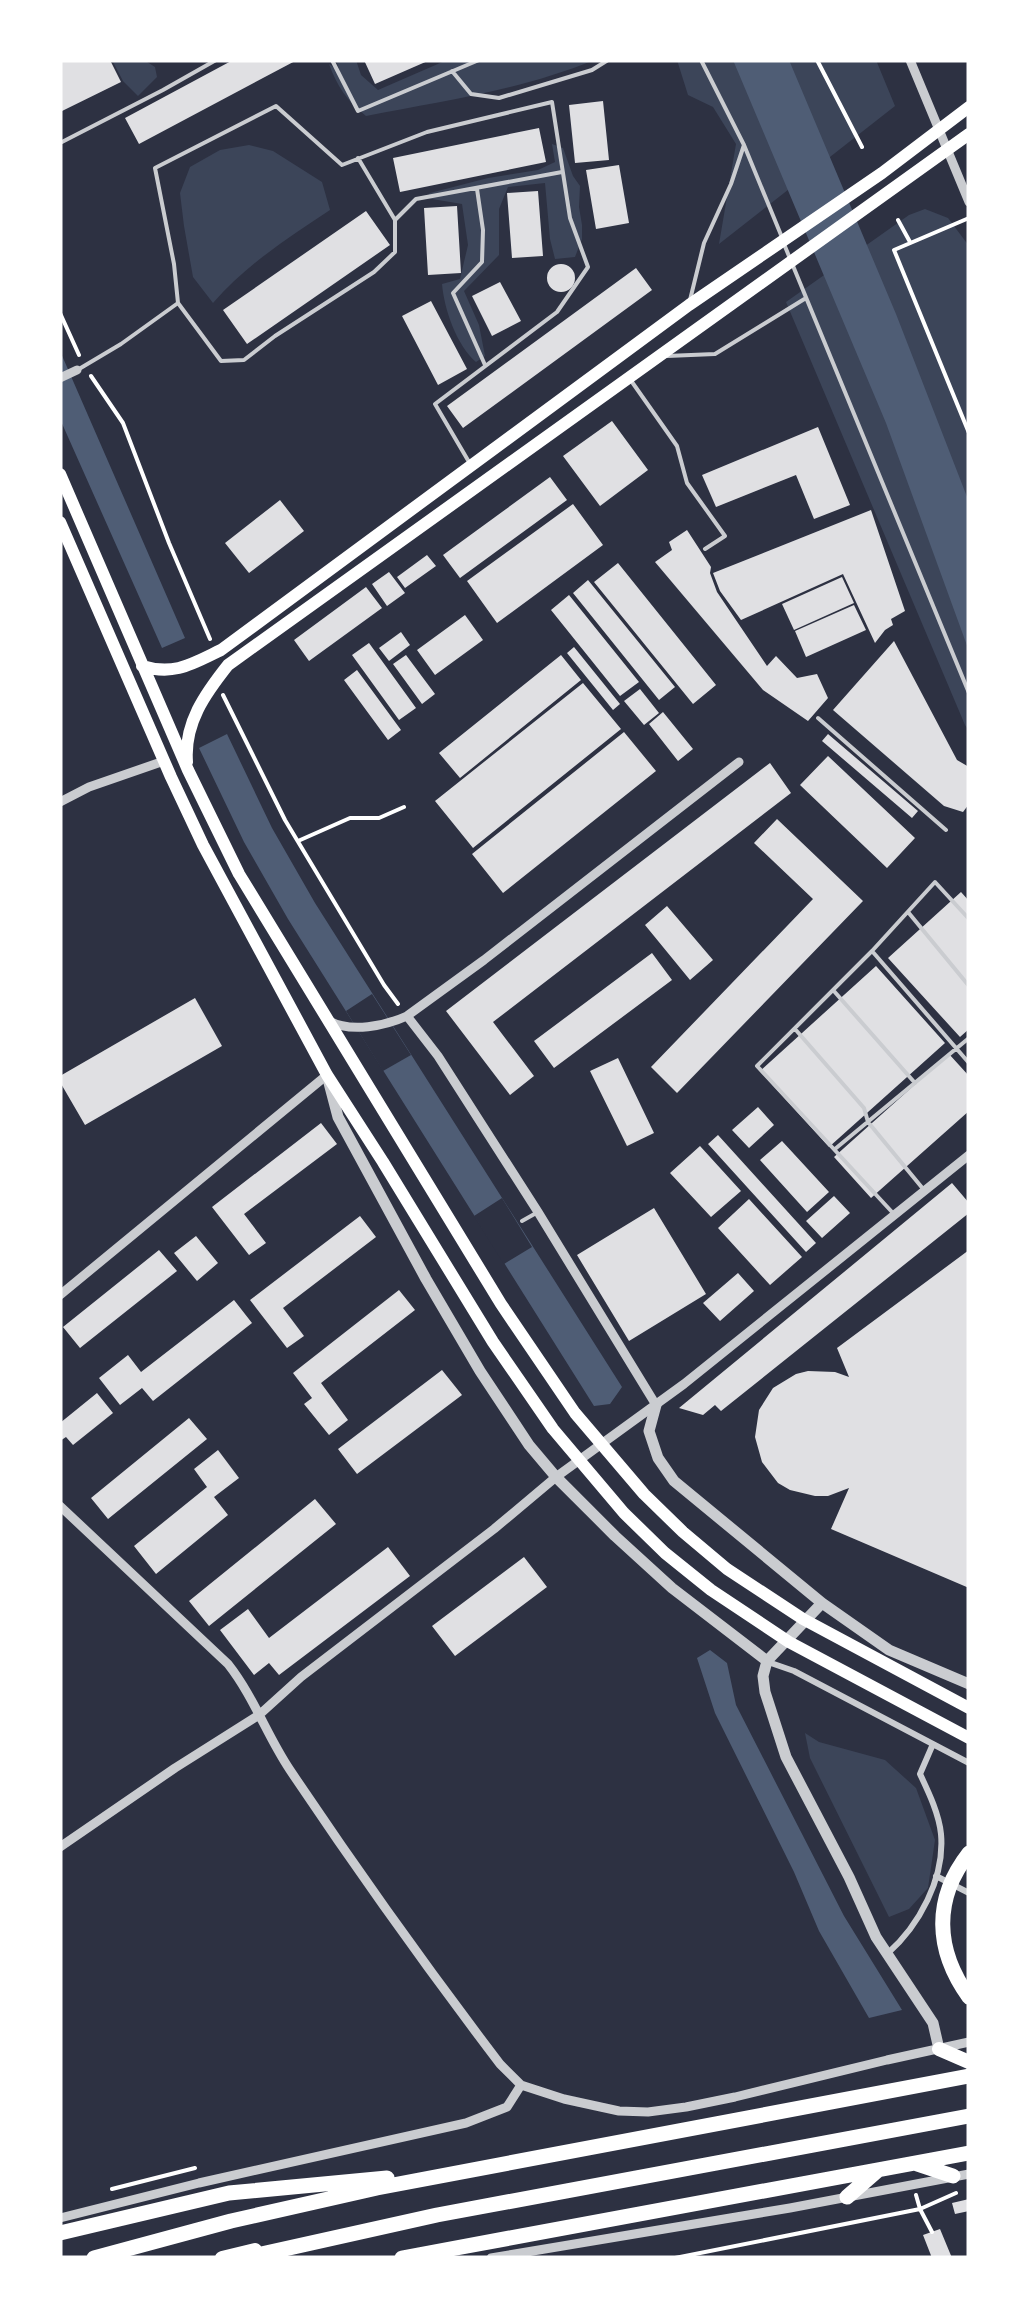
<svg xmlns="http://www.w3.org/2000/svg" width="1029" height="2318" viewBox="0 0 1029 2318" font-family="'Roboto Condensed',sans-serif">
	<rect width="100%" height="100%" fill="#2d3142"/>
	<path fill="#3c4559" d="M112,60H144L155,67L157,77L138,96L123,81Z
		M336,60H356L361,75L378,90L447,60H594C522,90 442,101 366,116C347,101 337,86 329,64L340,72Z
		M677,60H876L895,106L719,244L736,144L713,107L688,95Z
		M552,144L563,148L573,176L580,186L579,207L582,225V239L575,257L555,259L550,239L545,183L508,187L499,209V255L464,291L479,325L485,356L476,362C457,346 444,309 442,284L460,279L468,245L462,204L426,198L430,193L488,178L538,170L555,162Z
		M249,145L273,151L322,182L330,210C288,238 247,264 213,303L193,277L184,226L180,193L190,167L220,150Z
		M925,209L948,218L969,246V731L965,725L786,302L909,215Z
		M805,1733L819,1742L885,1760L916,1788L935,1840L928,1888L909,1909L889,1917L810,1758Z"/>
	<path fill="#4f5d75" d="M733,60H789L896,314L969,502V651L886,423Z
		M60,351L185,638L162,648L60,419Z
		M227,734L272,828L315,903L622,1387L610,1404L594,1406L288,919L244,842L199,748Z
		M710,1650L727,1663L736,1705L844,1916L902,2010L869,2018L819,1931L794,1872L715,1713L697,1658Z"/>
	<path fill="#2d3142" d="M372,994L411,1055L383,1071L346,1011Z
		M502,1198L532,1247L504,1264L474,1216Z"/>
	<path fill="#e0e0e3" d="M60,60H110L121,82L60,112Z
		M233,60H297L139,144L125,118Z
		M364,60H430L375,84Z
		M603,101L609,160L575,163L569,105Z
		M539,128L546,162L400,192L393,158Z
		M619,165L629,223L596,229L586,170Z
		M538,191L543,256L512,258L507,193Z
		M457,206L461,273L428,275L424,208Z
		M366,211L390,245L247,344L223,310Z
		M547 278a14 14 0 1 1 28 0a14 14 0 1 1-28 0Z
		M636,268L652,290L463,428L447,406Z
		M500,282L521,321L492,336L472,296Z
		M431,301L467,369L438,385L402,316Z
		M612,421L648,470L600,506L563,456Z
		M818,427L850,505L814,519L796,475L716,507L702,475Z
		M550,477L567,500L460,578L443,555Z
		M280,500L304,531L249,573L225,543Z
		M573,504L603,545L497,623L467,581Z
		M871,510L905,611L891,619L893,625L885,630L875,643L843,574L741,620L720,591L713,573Z
		M687,530L711,567L710,573L717,592L767,666L776,656L797,678L817,674L828,698L808,721L763,690L655,562L672,550L669,542Z
		M427,555L436,566L405,588L397,577Z
		M618,563L716,685L693,704L594,582Z
		M389,572L405,593L387,606L372,584Z
		M842,577L854,603L794,630L782,604Z
		M588,580L675,687L659,700L573,593Z
		M366,587L382,608L309,661L294,640Z
		M569,595L639,682L620,696L551,610Z
		M854,605L866,630L806,657L795,631Z
		M465,615L483,640L435,675L417,650Z
		M401,632L410,645L389,661L379,648Z
		M894,641L957,760L969,767V804L963,812L944,806L833,710Z
		M369,643L416,708L399,720L352,655Z
		M574,647L620,704L613,710L567,653Z
		M406,655L435,694L422,704L393,664Z
		M561,655L581,680L460,778L439,753Z
		M357,670L401,730L388,740L344,680Z
		M583,683L621,729L473,848L435,801Z
		M640,689L659,713L644,725L624,701Z
		M663,712L693,749L678,761L649,724Z
		M624,732L656,771L503,893L472,854Z
		M828,734L918,811L912,818L822,741Z
		M828,756L915,838L887,868L800,785Z
		M770,763L791,793L493,1022L534,1076L510,1095L446,1011Z
		M777,819L863,901L677,1093L651,1067L813,899L754,843Z
		M961,892L969,901V1029L960,1037L888,958Z
		M667,906L713,960L690,980L645,925Z
		M652,953L672,980L554,1068L534,1041Z
		M876,966L945,1043L829,1147L760,1071Z
		M195,998L222,1046L85,1125L60,1082V1076Z
		M949,1054L969,1076V1111L871,1198L834,1157Z
		M618,1058L654,1133L627,1146L590,1071Z
		M758,1107L774,1125L749,1148L732,1130Z
		M321,1123L337,1144L244,1214L266,1243L249,1255L212,1207Z
		M718,1135L816,1243L806,1252L708,1144Z
		M782,1141L829,1192L807,1212L760,1160Z
		M700,1146L741,1191L711,1217L670,1173Z
		M952,1183L969,1203V1213L721,1411L715,1405L703,1415L679,1408Z
		M834,1196L850,1213L822,1238L806,1221Z
		M749,1199L802,1257L770,1285L718,1228Z
		M654,1208L706,1294L629,1341L577,1255Z
		M360,1216L376,1237L283,1308L304,1336L287,1348L250,1300Z
		M196,1236L218,1263L197,1281L174,1253Z
		M159,1250L177,1271L80,1348L63,1327Z
		M969,1250V1588L831,1529L849,1488L828,1496H815L790,1490L778,1483L762,1462L755,1437L759,1410L773,1388L796,1374L808,1371L835,1372L849,1377L837,1348Z
		M738,1273L754,1291L720,1321L703,1303Z
		M399,1290L415,1310L321,1383L348,1420L329,1435L304,1404L312,1398L293,1373Z
		M234,1300L252,1323L153,1401L142,1388L120,1405L99,1378L128,1355L141,1372Z
		M442,1370L462,1395L357,1474L338,1449Z
		M97,1393L113,1413L73,1445L66,1437L60,1441V1423Z
		M189,1418L207,1439L108,1519L91,1498Z
		M218,1450L239,1478L214,1497L228,1515L156,1574L134,1546L207,1487L194,1469Z
		M315,1499L336,1524L209,1626L189,1601Z
		M388,1547L410,1576L279,1675L269,1663L254,1675L220,1630L248,1609L269,1638Z
		M524,1557L547,1587L455,1656L432,1626Z
		M969,2199V2211L955,2214L952,2203Z
		M940,2229L952,2258H932L923,2235Z"/>
	<g fill="none" stroke-linecap="round" stroke-linejoin="round">
		<path stroke="#fff" stroke-width="4" d="M817,60L862,147
			M969,218L894,250L969,433
			M898,220L910,242
			M60,313L79,355
			M91,376L123,423L169,543L210,639
			M223,695L285,820L384,985L398,1004
			M298,841L350,818H379L404,807
			M112,2189L195,2168
			M916,2195L920,2209L932,2232
			M675,2258L920,2209L956,2193"/>
		<path stroke="#caccd0" stroke-width="4" d="M332,60L358,111L479,60
			M701,60L744,145L781,235
			M452,71L471,94L499,98L592,70L608,60
			M60,143L163,90L216,60
			M477,189L483,230L482,262L453,293L485,365
			M395,220L416,199L562,172
			M784,244L969,693
			M690,300L704,243L731,184L744,145
			M178,303L221,361L244,360L275,336L374,272L395,252V220L358,158
			M667,356L715,354L806,298
			M79,369L121,344L178,303L174,264L155,168L276,106L342,165L427,132L552,102L570,218L588,267L557,312L435,404L469,462
			M632,382L677,446L687,483L725,536L705,549
			M818,718L946,830
			M908,912L969,986
			M872,951L969,1063
			M833,990L915,1083
			M795,1029L864,1108L868,1122L924,1190
			M835,1149L969,1038
			M892,1212L757,1066L872,951L935,882L969,919
			M522,1221L538,1212"/>
		<path stroke="#caccd0" stroke-width="6" d="M768,1662L794,1671L969,1763
			M936,1876L969,1893
			M887,1954C919,1926 945,1878 941,1834C939,1814 929,1793 920,1774L933,1744"/>
		<path stroke="#caccd0" stroke-width="9" d="M910,60L969,202
			M60,378L77,370
			M60,802L89,787L164,761
			M407,1016L484,960L739,762
			M329,1021C351,1033 385,1026 407,1016L438,1056L538,1212L656,1405
			M60,1295L327,1075
			M60,1506L228,1664C254,1697 267,1736 290,1770C357,1870 427,1968 500,2064L521,2085L564,2099L619,2111L648,2112L686,2107L735,2097L887,2060L969,2042
			M60,1847L175,1768L259,1715L301,1677L494,1529L556,1477L684,1384L969,1155
			M60,2218L199,2183L466,2123L507,2107L521,2085
			M491,2258L790,2208L969,2174"/>
		<path stroke="#caccd0" stroke-width="11" d="M328,1079L338,1117L426,1279L480,1371L529,1445L556,1477L615,1536L672,1588L767,1661
			M656,1405L649,1431L658,1458L674,1481L822,1603L889,1650L969,1684
			M822,1603L767,1661L763,1676L765,1692L786,1757L849,1877L876,1937L933,2023L939,2049"/>
		<path stroke="#fff" stroke-width="12" d="M60,474L188,770L239,874L501,1304L575,1413L644,1494L683,1532L727,1569L803,1619L969,1708
			M60,522L171,777L203,845L327,1075L383,1162L493,1342L553,1429L624,1513L665,1553L711,1590L789,1642L969,1738
			M142,666C174,676 192,664 221,650L689,305L882,173L969,107
			M187,762C184,723 205,694 228,665L969,134"/>
		<path stroke="#fff" stroke-width="14" d="M939,2049L969,2062
			M222,2258L255,2250"/>
		<path stroke="#fff" stroke-width="15" d="M969,1853C933,1899 935,1950 969,1997
			M917,2164L953,2176
			M847,2197L878,2170
			M60,2233L229,2193L387,2178
			M94,2258L231,2221L377,2188L969,2076
			M244,2258L437,2215L969,2116
			M402,2258L969,2153"/>
	</g>
	<rect width="1029" height="2318" fill="none" stroke="#ffffff" stroke-width="125"/>
</svg>
